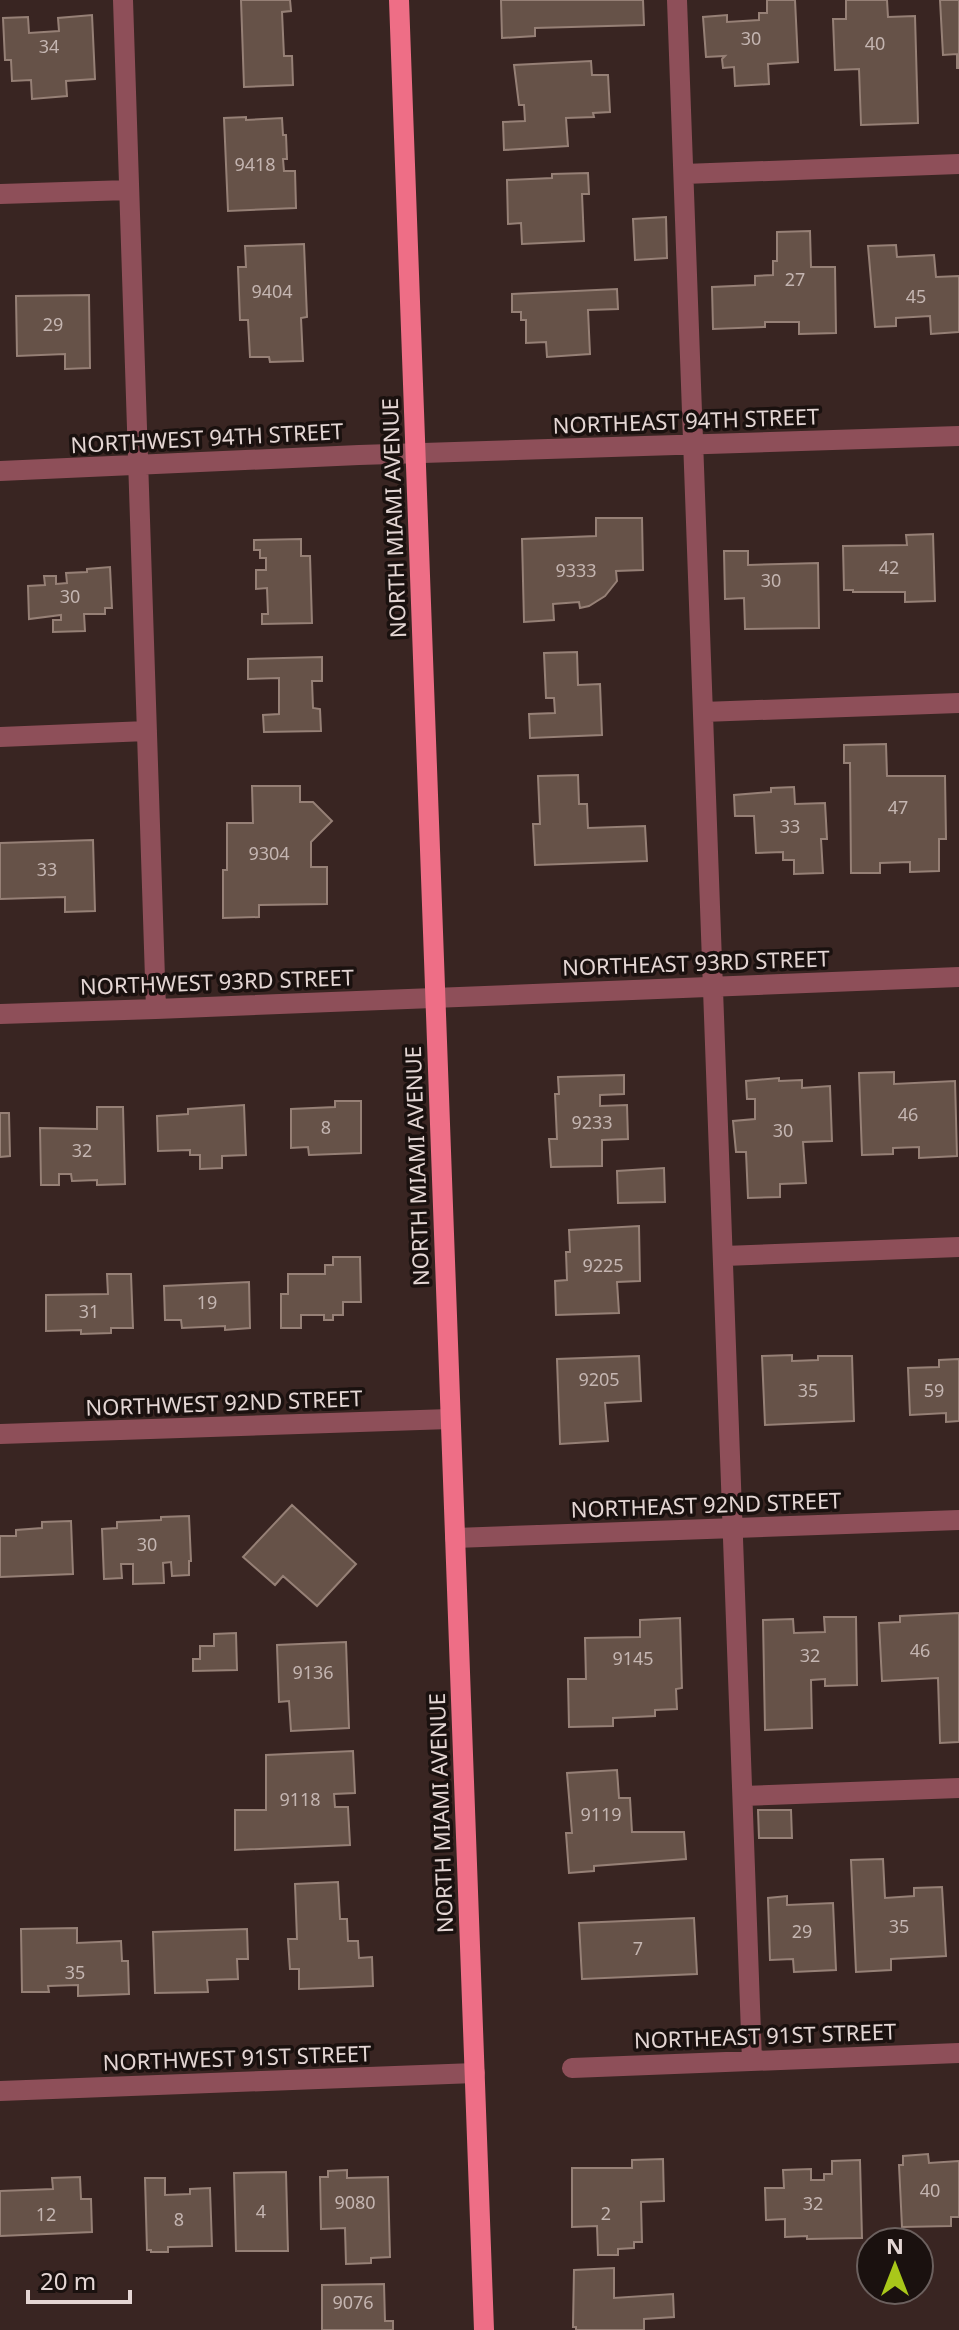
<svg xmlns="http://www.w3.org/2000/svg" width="959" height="2330" viewBox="0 0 959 2330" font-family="'Noto Sans',sans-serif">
	<rect width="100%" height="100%" fill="#392522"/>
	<path fill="#665248" stroke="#968076" stroke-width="2" d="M241,0H290L291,11L282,12L284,56H292L293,85L244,87Z
		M501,0H643L644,25L535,28V36L502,38Z
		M767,0H795L798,62L768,64L769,84L735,86L734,67L723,68L722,59L725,56L706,57L703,17L727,15V22L759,20V13H767Z
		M846,0H887L888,17L915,16L918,123L861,125L859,69L835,70L833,19H846Z
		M940,0H959V68H957V54L943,55Z
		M92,15L95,79L66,81L67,96L32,99L31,80L12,81L11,60H5L3,18L28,17L29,33L59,31L58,18Z
		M591,61L592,75H608L610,112L593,113L594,117L566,118L568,146L504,150L503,122L525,121L524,105H519L514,65Z
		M246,117V120L282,118L283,135H286L287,159H283L284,171H295L296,208L228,211L224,118Z
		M588,173L589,194H582L584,241L522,244L521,223L508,224L507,180L552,178V174Z
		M666,217L667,258L635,260L633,219Z
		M810,231L811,267H835L836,333L799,334V322H765V327L713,329L712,287L755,285V276L773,275V261H777V232Z
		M304,244L307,317L301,318L303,361L270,362L269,357H250L248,320H240L238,267H246L245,246Z
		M896,245L897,257L934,255L936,277L959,276V332L931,334L930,316L896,318V326L875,327L868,246Z
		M617,289L618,309L588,310L590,354L547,357L546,342L526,343V320H521V312H512V294Z
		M89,295L90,368L65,369V354L17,356L16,296Z
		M596,518H642L643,570L616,571L617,581L605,596L589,606L580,608L579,602L553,604L554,620L524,622L522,539L596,536Z
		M933,534L935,601L905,602V592H853V590H844L843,546L907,545L906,535Z
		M301,539V556H310L312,623L262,624V614H268L267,588L256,589V570H266V558H260V550H254V540Z
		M724,551H748V565L818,563L819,628L745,629L744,598L725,599Z
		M110,567L112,608H105V614H84L85,631L53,632V620H61V615L29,619L28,586L45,585L44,576H56V584L67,583L66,573L87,572V569Z
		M577,652L578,685L600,684L602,735L530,738L529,714L555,713L554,698H546L544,653Z
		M322,657V681H312L313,708L320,709L321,731L264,732L263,715L279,714V678L248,679V659Z
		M886,744L887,776H945L946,839H939V871L910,872V862L880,863V873H851L850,763H844V745Z
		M578,775L579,804H587L588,828L645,826L647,861L535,865L533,824H540L538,776Z
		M252,786H300V802H313L332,821L311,842V867H327V904L259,905V917L223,918V870H227V823H253Z
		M794,787L795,804L825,803L827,839H821L823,873L794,874V860H783V852L756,853L754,816H735L734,795L771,792V788Z
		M93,840L95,911L65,912V897L0,899V843Z
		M894,1072V1084L955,1081L957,1156L919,1158V1147L893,1148V1154L862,1155L859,1073Z
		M624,1075V1094L600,1095V1106L627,1105L628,1139L602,1140V1166L551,1167L549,1139H557L555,1094H559L558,1077Z
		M779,1078V1081L802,1080V1088L830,1086L832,1141L803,1142L806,1183L780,1184V1197L748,1198L746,1152H736L733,1121L755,1119V1099H747L746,1081Z
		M335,1101H361V1153L309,1155L308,1147L291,1148V1109L335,1107Z
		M244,1105L246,1155L222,1156V1168L200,1169V1155H190V1150L158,1151L157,1116L188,1114V1109Z
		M97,1107H123L125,1184L97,1185V1180L72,1181L71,1174H59V1185H41L40,1128L97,1129Z
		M0,1113H9L10,1156L0,1157Z
		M664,1168L665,1202L618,1203L617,1171Z
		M639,1226L640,1281L617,1282L619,1313L556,1315L555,1281L567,1280L566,1252H570L569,1230Z
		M333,1257H360L361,1302H343V1315H333V1320H324V1315H301V1328H281V1294H288V1274H325V1265H333Z
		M107,1274H131L133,1328H111V1333L81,1334V1330L46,1331V1295L108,1294Z
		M249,1282L250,1328L225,1330V1326L182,1328L181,1320H165L164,1286Z
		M792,1355V1361L818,1360V1356H852L854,1421L765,1425L762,1356Z
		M639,1356L641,1401L605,1403L608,1441L560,1444L557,1359Z
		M959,1359V1421L946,1422V1413L910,1415L908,1368L939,1367V1360Z
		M292,1505L356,1564L317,1606L283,1576L275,1585L243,1557Z
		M189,1516L191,1561H189V1575L172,1576L171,1562L163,1563L164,1583L133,1584V1564H121L122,1578L104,1579L102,1529L117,1528V1522L161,1520V1517Z
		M71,1521L73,1574L0,1577V1536H16V1530L42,1528V1522Z
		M959,1613V1742L940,1743L938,1678L882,1681L879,1623L900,1622V1616Z
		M824,1617H856L857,1685L825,1686V1679L811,1680L812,1728L765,1730L763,1620L793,1619L794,1633L825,1632Z
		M680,1618L682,1688L676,1689L677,1709L655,1710V1716L613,1718V1726L569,1727L568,1679H586L585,1638L640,1637V1620Z
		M236,1633L237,1670L193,1671V1659H200V1646H214V1634Z
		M346,1642L349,1728L291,1731L289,1701L279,1702L277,1645Z
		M353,1751L355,1793L334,1794L335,1807H348L350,1845L235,1850V1810H266V1755Z
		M617,1770L619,1798H630L632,1832H684L686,1859L594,1866V1871L569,1873L566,1833H572L567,1773Z
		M758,1810H791L792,1838H759Z
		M883,1859L885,1898L914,1896V1888L942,1887L946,1956L891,1959V1970L856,1972L851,1860Z
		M338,1882L340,1919H347L348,1941H358L359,1958L372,1957L373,1986L299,1989V1969H290L288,1939H297L295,1884Z
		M787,1896V1905L833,1903L836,1970L794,1972L793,1959L770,1960L768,1898Z
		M694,1918L697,1974L582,1979L579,1923Z
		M77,1928V1943L121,1941L122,1961H128L129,1994L78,1996V1985L48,1986L49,1992H22L21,1929Z
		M247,1929L248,1959H237L238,1979L207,1980L208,1992L155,1993L153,1932Z
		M928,2154L929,2163L959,2161V2217H951V2226L902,2227L899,2165H903V2156Z
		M663,2159L664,2201L641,2202L642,2242H634V2248L618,2249V2255H598L597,2226L572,2227V2168H632V2160Z
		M860,2160L862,2238L807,2239V2236L785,2237V2219L766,2220L765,2188H784L783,2170L811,2169V2180H824V2174H832V2161Z
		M347,2170V2178L388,2177L390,2257L371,2258V2263L346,2264L345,2228L321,2229L320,2177H328V2171Z
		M286,2172L288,2251H236L234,2173Z
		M80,2177L81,2199H91L92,2232L0,2236V2191L53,2189L52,2178Z
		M145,2178H165V2195L190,2194V2189L210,2188L212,2246L168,2247V2252H151V2250H147Z
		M614,2268V2298L673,2294L674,2317L644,2319V2330H576V2327H573L574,2270Z
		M384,2284L385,2321H393V2330H322V2285Z"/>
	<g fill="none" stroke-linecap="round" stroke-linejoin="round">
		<path stroke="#8e4f59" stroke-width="20" d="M123,0L156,1009
			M677,0L752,2061
			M684,174L959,164
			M0,194L129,190
			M0,471L359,455L959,436
			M703,712L959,703
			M0,737L147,731
			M0,1014L156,1009L959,977
			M724,1256L959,1247
			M0,1434L450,1419
			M455,1538L959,1520
			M743,1796L959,1788
			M572,2068L959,2053
			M0,2091L475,2073"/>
		<path stroke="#ee6e86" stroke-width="20" d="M399,0L484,2330"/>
	</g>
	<g text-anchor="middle" stroke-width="7" stroke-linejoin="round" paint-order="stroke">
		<g font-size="18" fill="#c4b5b1">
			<text x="751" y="45">30</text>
			<text x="875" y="50">40</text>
			<text x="49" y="53">34</text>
			<text x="255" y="171">9418</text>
			<text x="795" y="286">27</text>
			<text x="272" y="298">9404</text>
			<text x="916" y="303">45</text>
			<text x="53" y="331">29</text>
			<text x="889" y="574">42</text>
			<text x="576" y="577">9333</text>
			<text x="771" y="587">30</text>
			<text x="70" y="603">30</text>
			<text x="898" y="814">47</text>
			<text x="790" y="833">33</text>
			<text x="269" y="860">9304</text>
			<text x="47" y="876">33</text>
			<text x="908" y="1121">46</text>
			<text x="592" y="1129">9233</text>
			<text x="326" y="1134">8</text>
			<text x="783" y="1137">30</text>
			<text x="82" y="1157">32</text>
			<text x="603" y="1272">9225</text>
			<text x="207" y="1309">19</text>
			<text x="89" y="1318">31</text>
			<text x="599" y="1386">9205</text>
			<text x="808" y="1397">35</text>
			<text x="934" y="1397">59</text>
			<text x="147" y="1551">30</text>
			<text x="920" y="1657">46</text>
			<text x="810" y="1662">32</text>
			<text x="633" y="1665">9145</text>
			<text x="313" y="1679">9136</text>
			<text x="300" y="1806">9118</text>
			<text x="601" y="1821">9119</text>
			<text x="899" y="1933">35</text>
			<text x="802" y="1938">29</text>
			<text x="638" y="1955">7</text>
			<text x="75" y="1979">35</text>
			<text x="930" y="2197">40</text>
			<text x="355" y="2209">9080</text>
			<text x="813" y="2210">32</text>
			<text x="261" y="2218">4</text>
			<text x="606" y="2220">2</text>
			<text x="46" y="2221">12</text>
			<text x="179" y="2226">8</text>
			<text x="353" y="2309">9076</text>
		</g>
		<g font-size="22" fill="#e4d6d4" stroke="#1a110f">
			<text transform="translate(686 421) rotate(-2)" y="8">NORTHEAST 94TH STREET</text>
			<text transform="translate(207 438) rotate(-3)" y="8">NORTHWEST 94TH STREET</text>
			<text transform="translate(394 518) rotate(-92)" y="8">NORTH MIAMI AVENUE</text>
			<text transform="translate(696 963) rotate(-2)" y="8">NORTHEAST 93RD STREET</text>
			<text transform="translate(217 982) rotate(-2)" y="8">NORTHWEST 93RD STREET</text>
			<text transform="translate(417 1166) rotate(-92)" y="8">NORTH MIAMI AVENUE</text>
			<text transform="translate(224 1403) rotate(-2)" y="8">NORTHWEST 92ND STREET</text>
			<text transform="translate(706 1505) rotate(-2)" y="8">NORTHEAST 92ND STREET</text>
			<text transform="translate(441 1813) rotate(-92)" y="8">NORTH MIAMI AVENUE</text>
			<text transform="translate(765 2036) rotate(-2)" y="8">NORTHEAST 91ST STREET</text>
			<text transform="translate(237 2058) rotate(-2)" y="8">NORTHWEST 91ST STREET</text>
		</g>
	</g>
	<g transform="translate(895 2266)"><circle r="38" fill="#1a110f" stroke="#6b605e" stroke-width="2"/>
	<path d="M0-6L14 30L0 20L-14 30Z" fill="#a9c71a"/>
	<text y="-12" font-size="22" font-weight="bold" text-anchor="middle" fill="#e4d6d4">N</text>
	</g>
	<path d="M28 2290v12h102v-12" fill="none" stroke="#e4d6d4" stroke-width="4"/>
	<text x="40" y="2290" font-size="24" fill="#e4d6d4" stroke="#1a110f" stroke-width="6" paint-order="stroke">20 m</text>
</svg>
